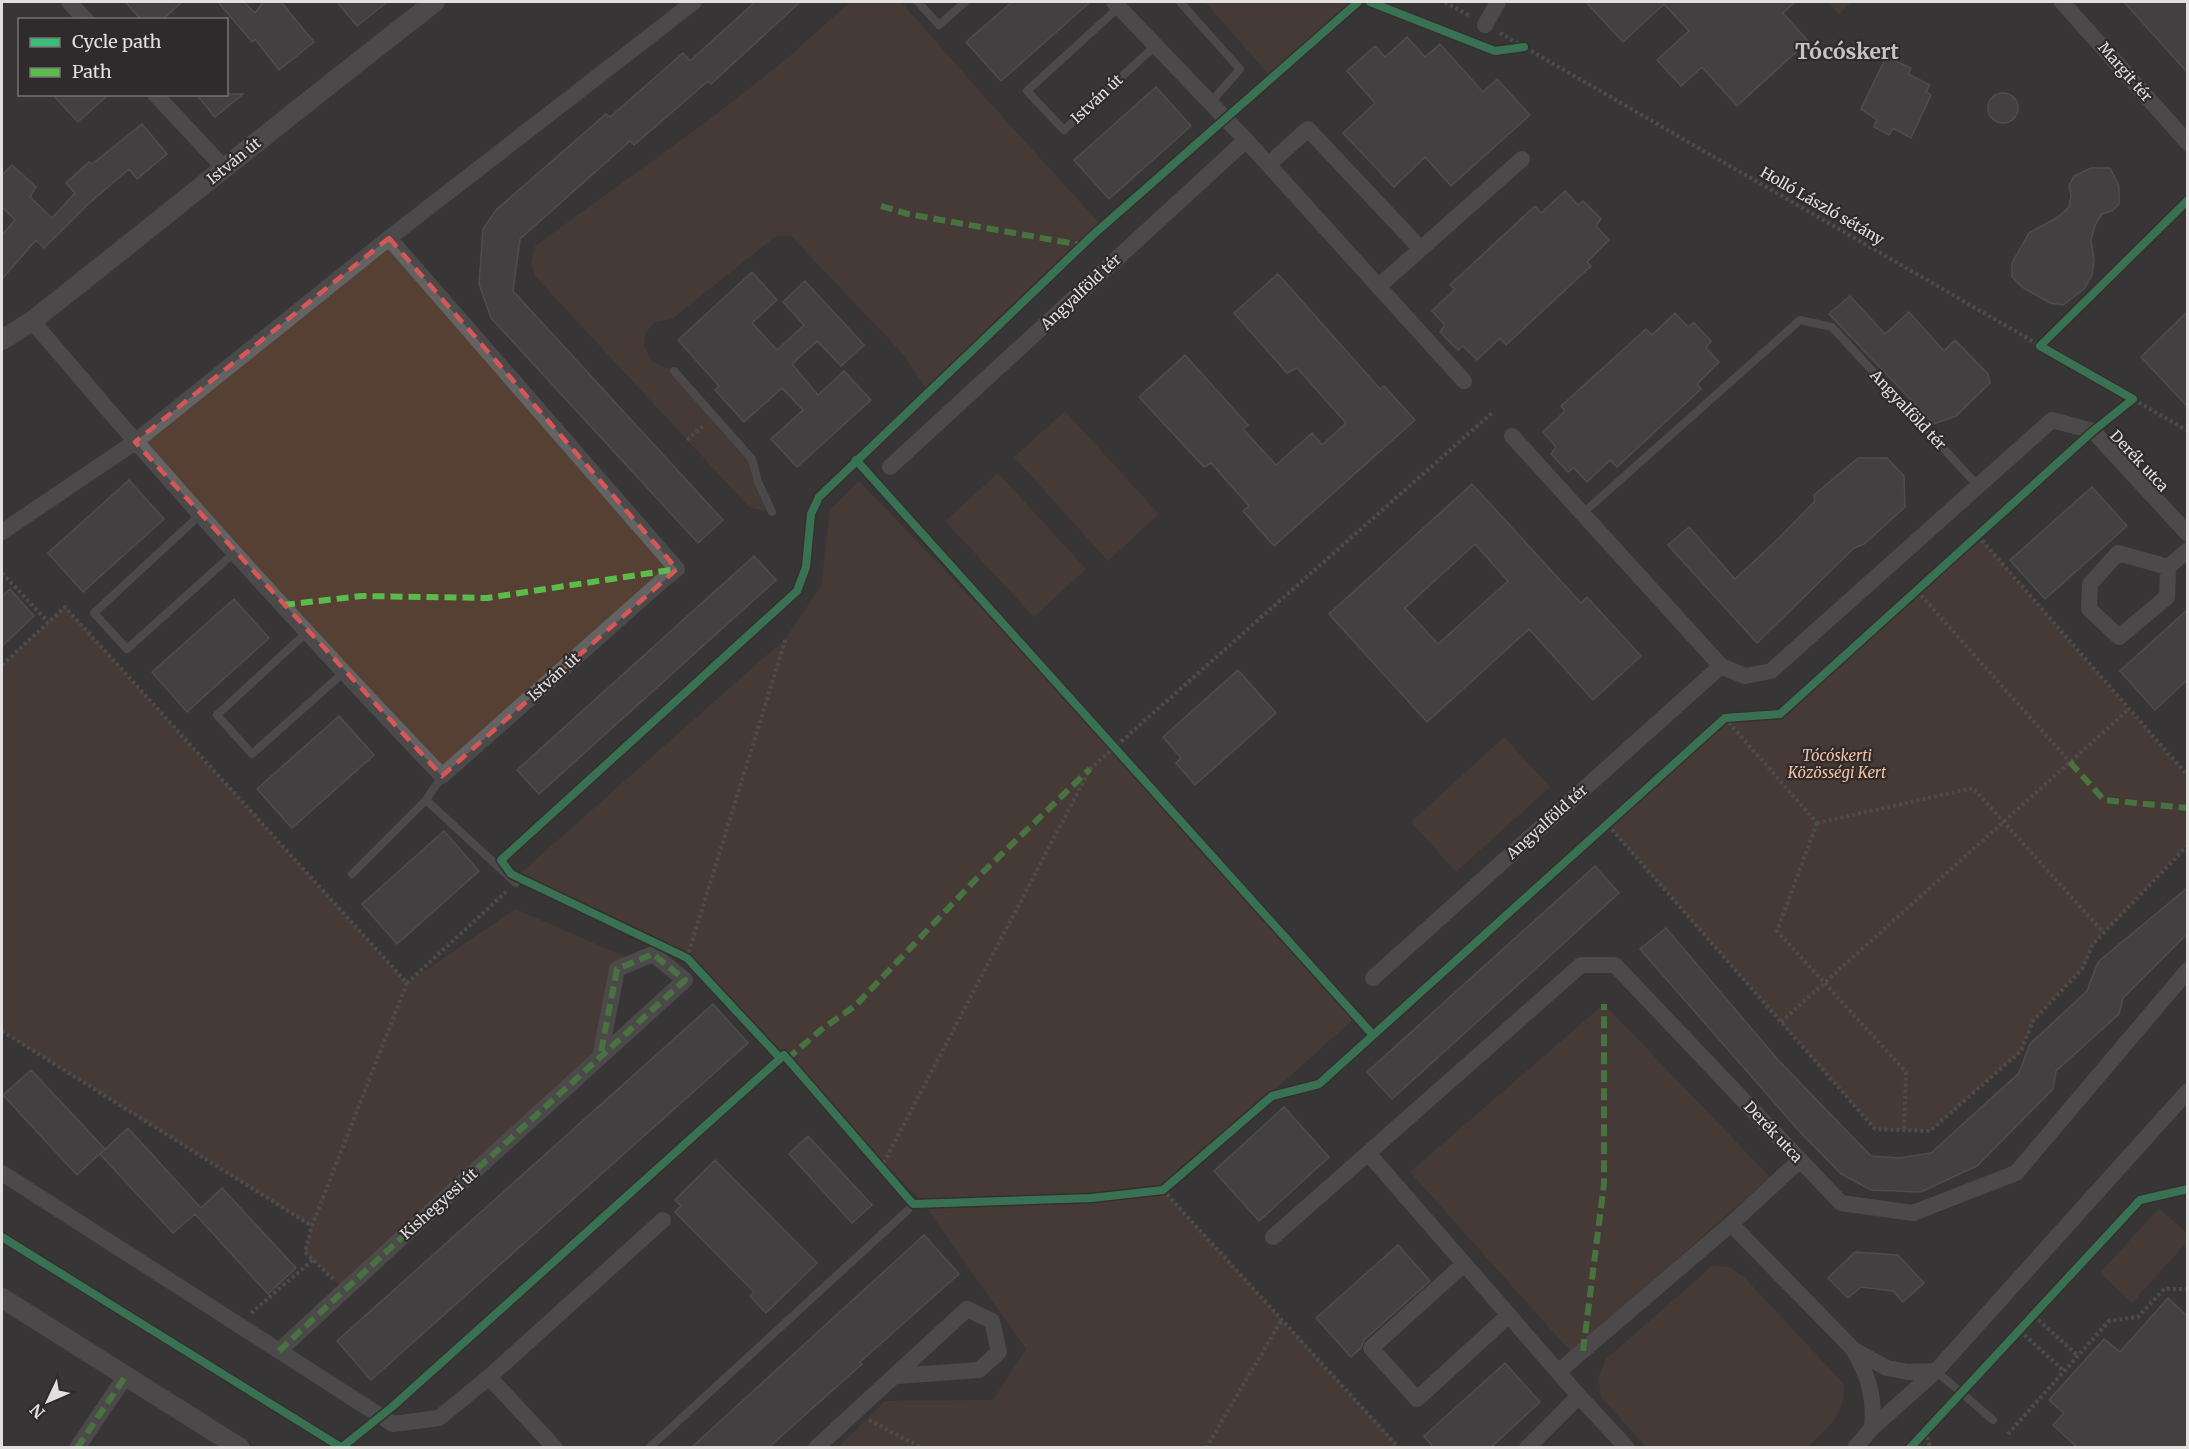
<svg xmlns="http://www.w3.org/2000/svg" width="2189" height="1449" viewBox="0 0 2189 1449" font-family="Merriweather,serif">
	<rect width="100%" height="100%" fill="#383536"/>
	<path fill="#554033" d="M850,2H901L991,104L1102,226L928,391L903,354L790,235L776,236L672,319L655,322L646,332L644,347L652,361L674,371L752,459L772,512L750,508L535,276L531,262L535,246L706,122L784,61Z
		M1205,2H1358L1271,77Z
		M1827,2H1852L1839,14Z
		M389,238L677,569L442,776L135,442Z
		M1065,411L1159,514L1108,561L1014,457Z
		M998,473L1086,569L1034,617L945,521Z
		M859,481L1116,748L1357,1016L1163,1190L1399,1447H838L885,1401L993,1400L1026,1349L923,1203L687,958L516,877L786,638L821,586L830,510Z
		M1978,536L2187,776V845L2093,944L2082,969L2033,1021L2021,1051L1930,1131L1875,1129L1608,825L1725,718L1780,714Z
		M65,607L407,983L515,909L635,961L617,969L600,1057L344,1290L305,1252L311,1226L2,1031V665Z
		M1504,737L1550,787L1456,872L1411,822Z
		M1604,1004L1770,1177L1571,1352L1410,1172Z
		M2159,1208L2187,1233V1242L2132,1303L2100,1273Z
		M1712,1266L1730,1267L1744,1277L1844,1384C1845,1416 1829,1426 1808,1447H1646L1601,1397L1598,1378L1606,1359Z"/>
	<path fill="#524c4f" stroke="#6a6869" stroke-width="1.5" fill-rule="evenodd" d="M125,2H182L162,20H142Z
		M218,2H244L255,13L263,2H281L314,42L279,70L255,39L252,42Z
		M337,2H387L357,26Z
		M755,2H800L711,84L708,81L634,145L630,141L520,239L513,291L723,520L698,543L491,318L479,284L483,229L496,210L606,114L610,117L683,53L690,61Z
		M1012,2H1090L1001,81L966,42Z
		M1586,2H1795L1783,13L1808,41L1737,106L1702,67L1681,86L1657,60L1689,31L1664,4L1623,42Z
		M2124,2H2187V72Z
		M1407,37L1425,57L1440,44L1483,92L1497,79L1530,115L1451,186L1425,157L1394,187L1343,133L1375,103L1347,71L1375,46L1385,57Z
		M1886,57L1911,68L1908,74L1930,85L1926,92L1931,95L1911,138L1893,128L1889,135L1874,127L1877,120L1861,109Z
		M1156,87L1191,126L1109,199L1074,160Z
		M1988 108a15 15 0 1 1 30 0a15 15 0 1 1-30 0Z
		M52,94H109L78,122Z
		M196,94H243L215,117Z
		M142,124L167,154L137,179L129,169L86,206L44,248L36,240L2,279V235L15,220L2,207V175L12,165L36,187L30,197L52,218L75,193L66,183L89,162L92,164Z
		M2091,168H2110L2119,186V204L2112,211L2102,214L2095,225L2091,240L2094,260L2092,275L2084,289L2063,305L2050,303L2022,287L2012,277V263L2029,233L2058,217L2069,207L2071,195L2069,186L2074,176Z
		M1565,191L1578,205L1583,201L1601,219L1596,226L1609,240L1587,262L1591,266L1506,345L1500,338L1477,360L1463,346L1458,350L1440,332L1445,325L1432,311L1455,289L1450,285L1535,206L1541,213Z
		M752,272L777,300L752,323L777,350L804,325L783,302L805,281L864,345L841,366L817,341L792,364L818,395L844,371L871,400L797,467L771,439L803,410L782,388L744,422L715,390L719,386L678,340Z
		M1278,274L1380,389L1384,386L1415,420L1274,546L1243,511L1249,506L1211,463L1204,467L1139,397L1185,355L1248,425L1243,429L1276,465L1312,433L1322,445L1346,423L1297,368L1287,373L1234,313Z
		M1850,296L1885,334L1909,312L1944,351L1955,340L1988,374L1990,383L1956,416L1934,424L1829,314Z
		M2187,312V406L2141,357Z
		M1675,313L1688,327L1694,323L1711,341L1706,348L1719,362L1697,384L1701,389L1617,467L1610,460L1587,482L1574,468L1568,472L1551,454L1556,447L1543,432L1565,411L1561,406L1646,329L1652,335Z
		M1858,458H1887L1904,476L1905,507L1864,544L1854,548L1757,643L1668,545L1689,527L1735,579L1780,537L1815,501L1814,495Z
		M129,480L164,519L83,592L48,553Z
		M1472,484L1581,603L1587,597L1641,656L1593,700L1529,629L1427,722L1329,614ZM1475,544L1508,581L1438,644L1405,608Z
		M2092,487L2127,526L2045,599L2010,560Z
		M754,556L776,580L539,794L517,770Z
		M10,589L34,616L2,646V596Z
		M234,599L269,638L187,712L152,672Z
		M2187,610V680L2155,710L2120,671Z
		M1238,670L1276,713L1195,785L1176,763L1181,758L1163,737Z
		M339,716L374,755L292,828L257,789Z
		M444,831L479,871L397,944L362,904Z
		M1595,866L1619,893L1392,1099L1367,1072Z
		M2187,888V934L2123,998L2119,1014L2056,1071L2053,1089L1977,1166L1921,1192L1871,1190L1841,1174L1800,1132L1640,949L1666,928L1779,1061L1871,1156L1899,1158L1931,1153L2019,1073L2030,1044L2087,991L2098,962Z
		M713,1004L748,1043L371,1380L337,1341Z
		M31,1070L105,1149L77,1175L3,1095Z
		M1284,1107L1329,1157L1259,1221L1214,1171Z
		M128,1128L201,1208L222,1188L296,1268L268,1294L195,1214L173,1233L100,1154Z
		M808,1136L872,1205L852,1223L789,1154Z
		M715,1160L817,1263L766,1313L750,1296L754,1292L675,1212L681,1206L675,1200Z
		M924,1235L959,1274L860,1362L862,1364L768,1448H691Z
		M1398,1245L1430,1281L1364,1340L1361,1348L1351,1357L1316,1318Z
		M1855,1252L1898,1255L1924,1283L1903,1302L1893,1291L1861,1287L1848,1298L1828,1278Z
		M2168,1298L2187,1316V1448H2078L2053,1425L2064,1413L2049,1400L2104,1339L2120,1352Z
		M1505,1363L1540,1402L1490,1448H1434L1424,1436Z"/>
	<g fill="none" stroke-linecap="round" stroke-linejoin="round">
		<path stroke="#686667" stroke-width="4" stroke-dasharray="3 3" stroke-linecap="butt" d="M1445,2L1470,16
			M1500,33L2188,431
			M687,440L705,424
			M1978,536L2188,776
			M2,573L48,622
			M1917,591L2070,762
			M2,665L65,607L407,983L312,1226L305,1252L333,1279
			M1725,718L1817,823
			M1817,823L1777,931L1906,1072L1904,1130
			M1817,823L1973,788L2104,933
			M1608,825L1875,1129L1930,1131L2021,1051L2033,1021L2082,969L2093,944L2188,845
			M687,958L786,638
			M407,983L506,892
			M1781,1022L2128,710
			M2,1031L312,1226
			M881,1168L1090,769L1493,412
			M1163,1190L1399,1448
			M251,1313L313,1260
			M2034,1316L2078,1356
			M2020,1331L2064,1371
			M869,1420L922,1448
			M1926,1431L1930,1448
			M2008,1434L2109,1321L2138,1317L2164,1289H2188
			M342,1447V1448
			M1206,1448L1281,1321"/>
		<path stroke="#646363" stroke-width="8" d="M918,2L939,25L965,2
			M1180,2L1240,69L1211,102
			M1119,7L1027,91L1064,130L1156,45
			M674,371L752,459L758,482L772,512
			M1583,513L1800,320L1832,327L1978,486
			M201,514L94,613L127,649L235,552
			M307,632L217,715L252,754L343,673
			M426,800L516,883
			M352,874L426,800L442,776
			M1936,1371L1993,1420
			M649,1448L908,1210"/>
		<path stroke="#646363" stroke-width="16" d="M69,2L86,20
			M1114,2L1246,140L1464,381
			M2062,2L2188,143
			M1485,25L1498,2
			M155,94L225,169
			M1269,164L1308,129L1420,248
			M389,238L694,2
			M1379,286L1522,159
			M1512,436L1721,666L1745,676L1771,671L2052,420L2093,431L2188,534
			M890,467L1246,140
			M2,532L135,442L389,238L677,569L663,580L442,776C301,629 164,477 32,321
			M2168,567L2118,553L2090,584L2089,609L2119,637L2167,597L2168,567L2188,550
			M1373,978L1721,666
			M1368,1153L1579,1396L1627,1448
			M2,1173L393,1424L439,1418L489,1377L663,1220
			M1731,1224L1854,1350L1887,1368L1908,1372L1936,1371
			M1273,1237L1581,965H1615L1841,1203L1913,1213L2016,1173L2188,970
			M1464,1264L1371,1348L1417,1399L1509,1315
			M279,1351C413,1226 549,1104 685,980L653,954L617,969L600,1057
			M1854,1351C1869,1377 1875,1398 1872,1428
			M1558,1372L1731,1224L1799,1161
			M489,1377L555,1448
			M77,1448L125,1377
			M816,1448L967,1309L992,1321L999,1352L979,1370L897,1376
			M1527,1448L1579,1396
			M1855,1448L1872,1428L1936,1371L2188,1091"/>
		<path stroke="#646363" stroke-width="20" d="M2,340L32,321C167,215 300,106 435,2
			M2,1298L240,1448"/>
		<path stroke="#5cbc4b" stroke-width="6" stroke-dasharray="12 6" stroke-linecap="butt" d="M881,206L908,214L1081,245
			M283,605L362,596L487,598L677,569
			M2070,762L2104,800L2188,808
			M787,1059L822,1029L855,1006L979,876L1090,769
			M279,1351C413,1226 549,1104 685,980L653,954L617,969L600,1057
			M1583,1351L1604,1184V1004
			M77,1448L125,1377"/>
		<g stroke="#2f2a2b" stroke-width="11">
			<path id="cycleway" d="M1370,2L1495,51L1524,47
				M856,460L1373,1035
				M780,1058L687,958L511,874L501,860L797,591L806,567L811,514L819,497L1094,234L1358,2
				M2,1237L342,1448
				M342,1447L392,1407L784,1055L913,1204L1092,1198L1163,1190L1272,1096L1319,1084L1725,718L1780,714L2093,431L2133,399L2040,346L2188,200
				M1910,1448L2140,1200L2188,1189"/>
		</g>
		<use href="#cycleway" stroke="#3abd76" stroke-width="8"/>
	</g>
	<path d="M0 0H2189V1449H0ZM389,238L677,569L442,776L135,442Z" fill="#383536" fill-opacity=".55" fill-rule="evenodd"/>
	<path fill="none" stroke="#d95656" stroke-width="4.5" stroke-dasharray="12 8" stroke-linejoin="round" d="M389,238L677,569L442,776L135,442Z"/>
	<g text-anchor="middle" stroke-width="4.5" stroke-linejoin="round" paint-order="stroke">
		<g font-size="15" fill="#e2dfdf" stroke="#2f2a2b">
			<text transform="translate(2125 72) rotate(49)" y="5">Margit tér</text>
			<text transform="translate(1097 99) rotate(-43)" y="5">István út</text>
			<text transform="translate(234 161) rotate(-39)" y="5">István út</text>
			<text transform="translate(1822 206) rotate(30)" y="5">Holló László sétány</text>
			<text transform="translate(1081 292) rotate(-43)" y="5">Angyalföld tér</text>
			<text transform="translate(1908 410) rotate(47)" y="5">Angyalföld tér</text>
			<text transform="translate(2139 461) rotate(47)" y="5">Derék utca</text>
			<text transform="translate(554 677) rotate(-42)" y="5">István út</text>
			<text transform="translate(1547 822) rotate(-42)" y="5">Angyalföld tér</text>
			<text transform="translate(1773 1132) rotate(47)" y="5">Derék utca</text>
			<text transform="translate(439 1204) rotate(-42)" y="5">Kishegyesi út</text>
		</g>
		<g font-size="15" font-style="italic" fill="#f5c1a0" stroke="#2f2a2b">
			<text x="1837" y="761">Tócóskerti<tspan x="1837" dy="17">Közösségi Kert</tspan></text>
		</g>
		<g font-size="21" font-weight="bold" fill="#c8c2c3" stroke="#2f2a2b">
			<text x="1847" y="59">Tócóskert</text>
		</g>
	</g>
	<rect width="2189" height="1449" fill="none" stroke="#e2dfdf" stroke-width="6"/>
	<rect x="18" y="18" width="210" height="78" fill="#2f2a2b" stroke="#777273" stroke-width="1.5"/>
	<rect x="30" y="38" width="30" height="9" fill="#3abd76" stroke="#777273" stroke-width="1.5"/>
	<text x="72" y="48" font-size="18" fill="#e2dfdf">Cycle path</text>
	<rect x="30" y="68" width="30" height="9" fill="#5cbc4b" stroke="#777273" stroke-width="1.5"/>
	<text x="72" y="78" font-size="18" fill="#e2dfdf">Path</text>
	<g transform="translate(48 1401) rotate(226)" stroke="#2f2a2b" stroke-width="4.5" paint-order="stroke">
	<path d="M0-4.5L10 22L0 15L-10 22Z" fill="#e2dfdf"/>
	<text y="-9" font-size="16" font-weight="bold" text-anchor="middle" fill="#e2dfdf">N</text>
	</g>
</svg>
